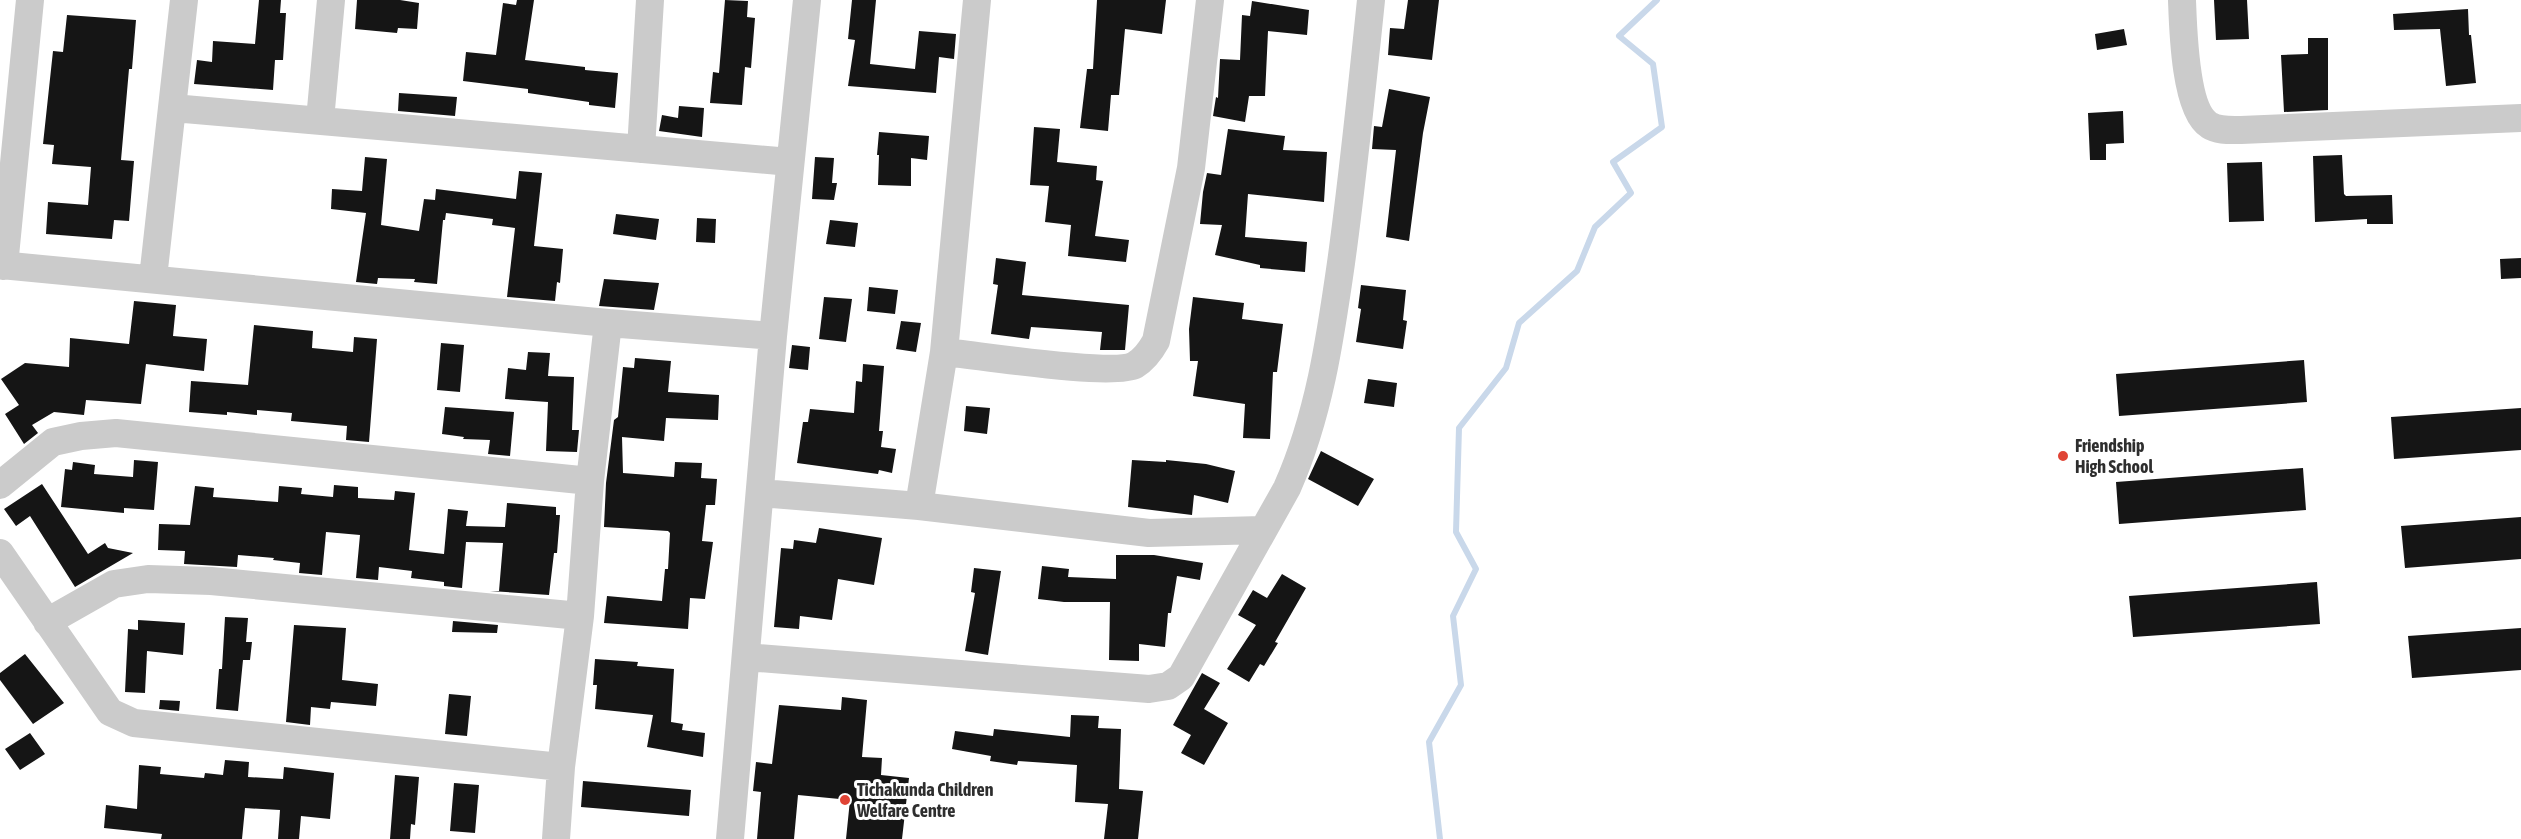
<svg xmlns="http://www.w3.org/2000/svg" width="2521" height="839" viewBox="0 0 2521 839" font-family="'Asap Condensed',sans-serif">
	<rect width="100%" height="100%" fill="#fff"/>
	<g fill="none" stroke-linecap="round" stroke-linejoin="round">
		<path stroke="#c9d8ea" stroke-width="6" d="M1440,839L1429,742L1461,685L1453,616L1476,569L1456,532L1459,428L1506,368L1519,323L1577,271L1595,227L1631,193L1613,162L1662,127L1653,64L1619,36L1657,0"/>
	</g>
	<path fill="#151515" d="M259,0H281L280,13H286L283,60H275L273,90L194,84L197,60L212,62L213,41L255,44Z
		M357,0H400L419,3L417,29L398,28L397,33L355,29Z
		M517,0H534L525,60L585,67V70L618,73L615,108L589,105V102L528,93V89L463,81L466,52L496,55L503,3L516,5Z
		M725,0L748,1L747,17L755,18L751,68L745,67L742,105L710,103L713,72L719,73Z
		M852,0H876L870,64L915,69L919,31L956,34L954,59L939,57L936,93L848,86L855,40L848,39Z
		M1097,0H1166L1162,34L1125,29L1119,95H1111L1108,131L1080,128L1087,69H1093Z
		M1408,0H1439L1432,60L1388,55L1390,28L1404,29Z
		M2214,0H2247L2249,39L2216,40Z
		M1252,1L1309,10L1307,35L1268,31L1265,96H1249L1245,122L1213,116L1216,97L1218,98L1220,59L1240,60L1242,15L1250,16Z
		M2468,9L2469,35H2471L2476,83L2446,86L2440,29L2394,30L2393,14Z
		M67,15L136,20L132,69H129L121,160L134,161L129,221L114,220L112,239L46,234L48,202L88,205L91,167L52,164L54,145L43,144L53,51L63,52Z
		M2124,29L2127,45L2097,50L2095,34Z
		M2308,38H2328V110L2284,112L2281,55L2308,54Z
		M1389,89L1430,97L1423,133L1409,241L1386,237L1396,150L1372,149L1374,126L1382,127Z
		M399,93L457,97L455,116L398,111Z
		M679,106L704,108L702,137L659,131L662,115L678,118Z
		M2123,111L2124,143L2106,144V160H2090L2088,113Z
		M1034,127L1060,129L1057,162L1097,166L1096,180L1103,181L1095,236L1129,240L1126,262L1068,256L1071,225L1045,222L1049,186L1030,185Z
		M1228,129L1285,136L1283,150L1327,152L1324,202L1248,194L1245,237L1307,242L1305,272L1260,268V265L1215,255L1222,225L1200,224L1203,192L1207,173L1221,175Z
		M879,132L929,136L927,160L911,158V186L878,185L879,155H877Z
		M2342,155L2344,194L2346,196L2392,195L2393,224H2367V219L2315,222L2313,156Z
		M365,157L387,159L381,225L419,231L424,199L435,200L436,189L516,199L519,171L542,173L534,246L563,249L560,283L557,282L555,301L507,297L515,228L492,225L493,219L446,213L445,220H443L437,284L414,282L415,279L378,278L377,284L356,282L366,213L331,209L332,189L362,191Z
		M815,157L834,158L832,183H837L834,200L812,199Z
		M2262,162L2264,221L2229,222L2227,163Z
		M616,214L659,219L656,240L613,234Z
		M697,218L716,219L715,243L696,242Z
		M830,220L858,223L855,247L826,244Z
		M996,258L1026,262L1022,295L1129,305L1125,350H1100L1102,332L1031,327L1029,339L991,334L998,285L993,284Z
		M2521,258V278L2501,279L2500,259Z
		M604,279L659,283L654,310L599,306Z
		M1361,285L1406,290L1403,320L1407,321L1403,349L1356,342L1361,309L1358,308Z
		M869,287L898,290L895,314L867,311Z
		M824,297L852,299L846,342L819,339Z
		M1193,297L1244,303L1242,319L1283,324L1277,372H1273L1270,439L1243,438L1245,404L1193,396L1198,361H1190L1189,329Z
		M134,301L176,305L173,336L207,339L204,371L146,364L141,404L86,400L84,415L54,412L32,425L38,433L24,444L5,414L19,405L1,379L25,363L69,367L70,338L129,344Z
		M901,321L921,323L916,352L896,349Z
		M254,325L313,331L312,348L353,352L354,337L377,339L369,442L346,440L347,426L291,421L292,413L257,410V415L227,412V415L189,412L191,381L248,385Z
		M441,343L464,345L460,392L437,390Z
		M792,345L810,347L808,370L789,368Z
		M528,352L550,353L548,376L574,377L572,430H579L577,452L546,451L548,402L505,399L508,368L526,370Z
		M635,358L671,361L668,392L719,395L718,420L666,418L664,441L622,437L623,473L674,477L675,462L702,463L701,478L717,479L715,505H706L702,541L713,542L705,599L690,598L688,629L604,623L607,596L662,601L665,569H668L670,533L668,531L604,527L606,483L614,420L618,417L623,367L634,368Z
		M2304,360L2307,402L2119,416L2116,374Z
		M863,364L884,366L879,431H883L881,447L896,449L892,473L879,470L878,474L797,463L803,422H808L810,409L854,413L856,381L862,382Z
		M1368,379L1397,383L1394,407L1364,403Z
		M966,406L990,408L987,434L964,431Z
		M445,407L514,412L510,456L488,454L490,440L463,439L464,437L442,434Z
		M2521,408V450L2394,459L2391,417Z
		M1321,451L1374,479L1358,506L1308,479Z
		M134,460L158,462L154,510L124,508V513L61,507L65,469L72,470L73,462L95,465L94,474L133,477Z
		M1132,460L1166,462V460L1206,464L1235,471L1228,503L1194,495L1192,515L1128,507Z
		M2303,468L2306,510L2119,524L2116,482Z
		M42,484L88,554L105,543L108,548L133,553L75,587L30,516L16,526L4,509Z
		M334,485L358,487V498L394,500L395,491L415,493L409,550L444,554L448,509L468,511L466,526L505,527L507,503L556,507V515H560L557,553H554L549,595L490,591H499L503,543L466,542L462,588L444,586V582L411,578L412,571L379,567L378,580L356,578L360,535L326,532L322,575L299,573L300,563L273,560L274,558L238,555L237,567L184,564L185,551L158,550L159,524L190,525L195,486L214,488L213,497L278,502L279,486L302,488L301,494L333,497Z
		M2521,517V559L2405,568L2401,526Z
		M819,528L882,538L874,585L838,579L832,620L800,616L799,629L774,627L781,548L793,549L794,540L816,543Z
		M1116,555H1154L1203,563L1200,580L1177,576L1171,613H1168L1165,647L1139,644V661L1109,660L1110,602H1064L1038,599L1042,566L1069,569L1068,577L1116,579Z
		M974,568L1001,571L988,655L965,651L975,593L971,592Z
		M1282,574L1306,588L1275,642L1278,643L1264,666L1260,664L1249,682L1227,669L1256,625L1238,615L1253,590L1267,598Z
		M2317,582L2320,624L2133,637L2129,596Z
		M225,617L248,618L246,642H252L250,660H243L238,711L216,709L219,669H222Z
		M138,620L185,623L183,655L147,651L145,693L125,692L128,629L138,630Z
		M453,621L498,625L497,633L452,632Z
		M294,625L346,628L342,680L378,684L376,706L331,702L330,709L311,707L310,725L286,722Z
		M2521,628V670L2412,678L2408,636Z
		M25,654L64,703L33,724L0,680V673Z
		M595,659L638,662L637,666L674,669L671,722L683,724L682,730L705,733L703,757L647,747L653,715L595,709L597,685H593Z
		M1202,673L1220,683L1204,709L1228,723L1204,765L1181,753L1191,735L1173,725Z
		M449,694L471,696L467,736L445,734Z
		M842,697L867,700L862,757L882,758L881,775L909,778L902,839H846L850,800L798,795L794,839H757L761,792L753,791L756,762L772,764L779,705L841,710Z
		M160,700L180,701L179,711L159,709Z
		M1071,715L1099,716L1098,728L1121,729L1119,789L1143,791L1138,839H1104L1108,804L1075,802L1077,765L1018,761L1017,765L990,761L991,756L952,749L955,731L993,736L994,729L1070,737Z
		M30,733L45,754L20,770L5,749Z
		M225,760L249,762L248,777L283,779L284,767L334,773L330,819L301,816L299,839H278L280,810L245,808L242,839H161L162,834L104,828L106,805L137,809L139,765L161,767L160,774L204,778L205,773L223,775Z
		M395,775L419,777L415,825L411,824L410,839H390Z
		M583,781L691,790L689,816L581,807Z
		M454,783L479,785L475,833L450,831Z"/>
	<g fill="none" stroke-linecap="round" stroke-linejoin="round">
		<path stroke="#cbcbcb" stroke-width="28" d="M2182,0C2183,28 2185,110 2209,125C2218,131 2230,130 2241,130L2521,118
			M173,108L790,162
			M320,120L331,0
			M641,149L650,0
			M0,265L608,323L773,336
			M4,266L30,0
			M153,278L184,0
			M944,352C977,355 1113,377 1135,365C1145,359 1151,350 1156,341L1191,168L1210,0
			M0,485L53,442L81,436L116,433L590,481
			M760,493L919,506L1149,533L1262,530
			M919,506L944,352L977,0
			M0,553L110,712L134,723L561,767
			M47,622L114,584L148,579L211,581L580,616
			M746,657L1149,689L1168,686L1181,677L1287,488C1319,416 1330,340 1341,263C1353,176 1362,88 1371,0
			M556,839L561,767L580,616L590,481L608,323
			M730,839L773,336L807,0"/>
	</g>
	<g fill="#e04435" stroke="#fff" stroke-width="2">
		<circle cx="2063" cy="456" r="6"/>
		<circle cx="845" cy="800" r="6"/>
	</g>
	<g text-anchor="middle" stroke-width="6" stroke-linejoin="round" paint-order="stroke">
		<g font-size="18" font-weight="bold" fill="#2e2e2e" stroke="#fff" text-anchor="start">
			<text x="2075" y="452">Friendship<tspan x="2075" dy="21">High School</tspan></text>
			<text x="857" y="796">Tichakunda Children<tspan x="857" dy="21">Welfare Centre</tspan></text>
		</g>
	</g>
</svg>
